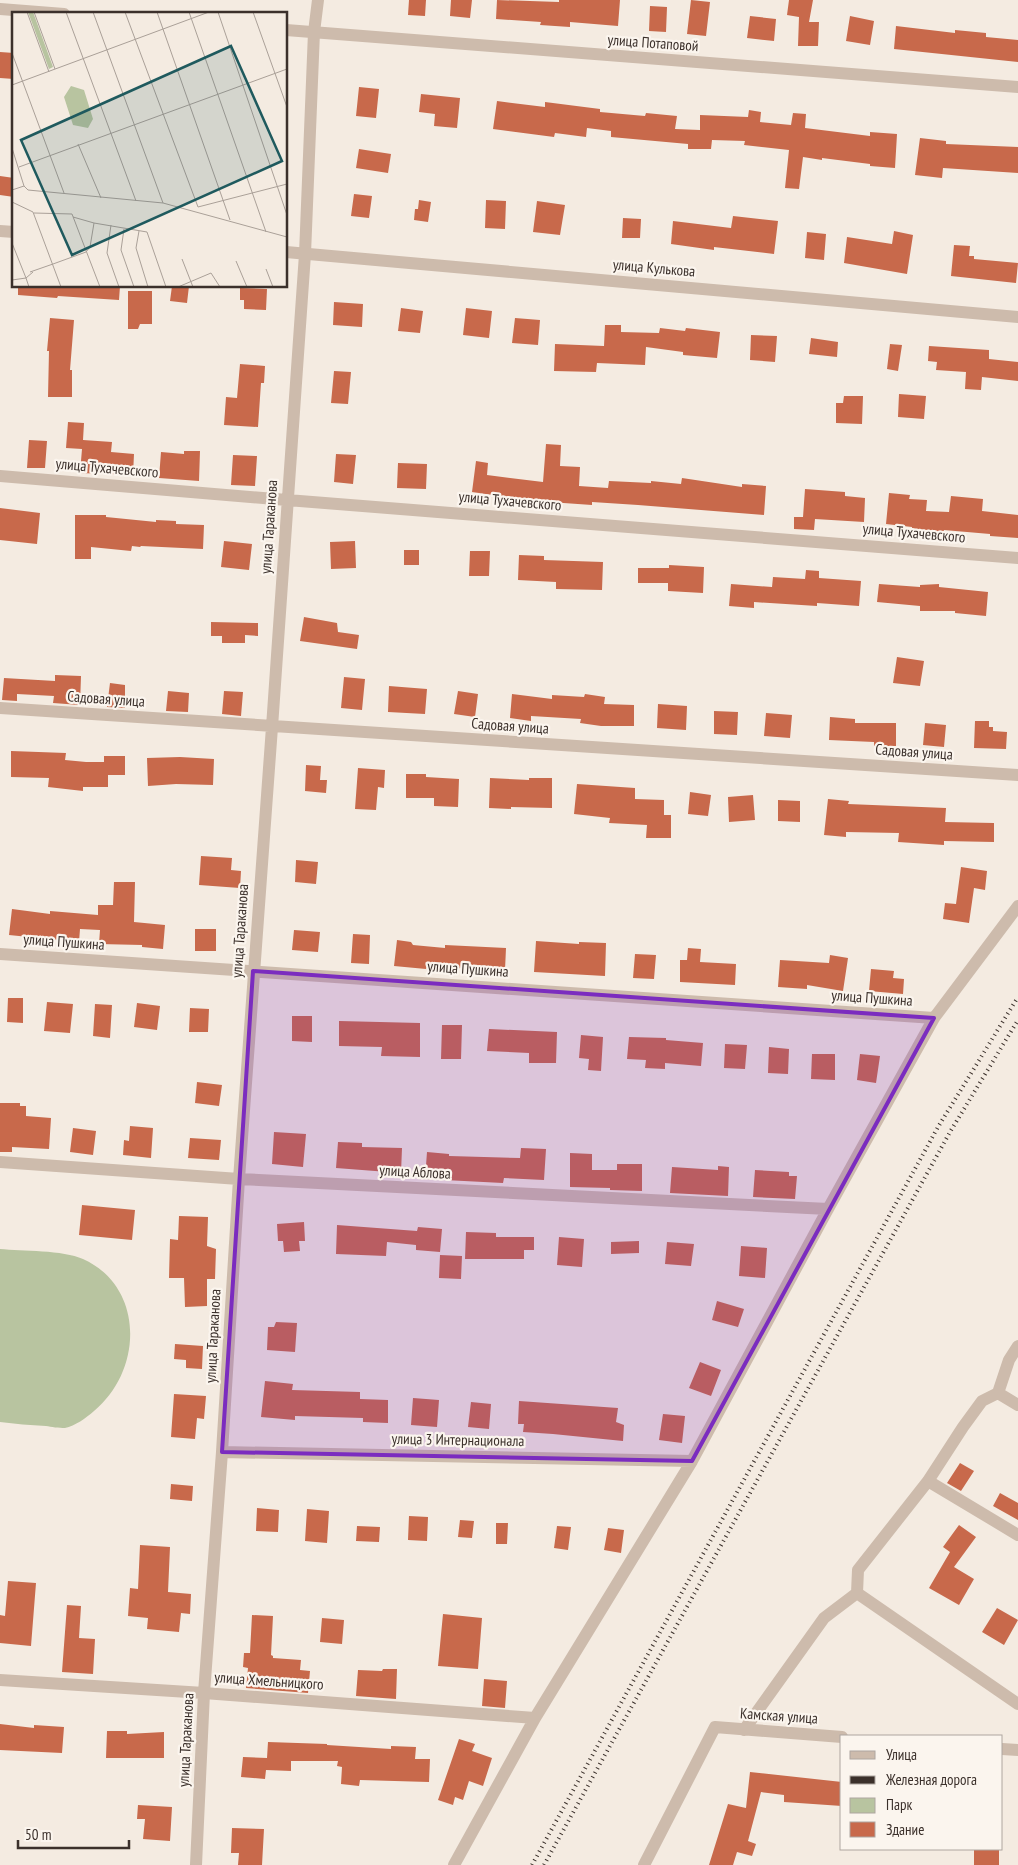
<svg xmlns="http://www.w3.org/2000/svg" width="1018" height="1865" viewBox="0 0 1018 1865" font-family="'PT Sans Narrow',sans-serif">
	<rect width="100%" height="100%" fill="#f4ebe1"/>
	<path fill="#b8c4a0" d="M0,1249C22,1251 63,1250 83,1259C145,1287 143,1371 94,1411C86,1418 75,1426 65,1428C59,1428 51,1427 46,1426C30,1425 15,1424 0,1422Z"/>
	<path fill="#c8694b" d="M409,0H426L425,16L408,15Z
		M451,0H472L470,18L450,16Z
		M497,0L559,2V0H620L618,26L570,22V27L540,25L541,22L496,19Z
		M691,0L710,2L706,36L687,34Z
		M789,0H813L809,22H819L818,46H798L799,17L787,15Z
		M650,6L667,7L666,32L649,31Z
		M750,16L776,19L774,41L747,38Z
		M850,16L874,21L870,45L846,41Z
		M896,26L955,33V30L986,33V37L1018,40V62L894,49Z
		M0,52L14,53V79L0,78Z
		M359,87L379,89L376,118L356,116Z
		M421,94L460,98L457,128L434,126L435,114L419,112Z
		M497,101L545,107V102L600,109V112L645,116L646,113L677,116L675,129L700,130V115L748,117L749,110L761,112L760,122L791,125L793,113L806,114L805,128L870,136V132L897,134L895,168L870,166V164L822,158V160L803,157L799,189L785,188L789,150L744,145L745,141L712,140L711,149H688V144L611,137V131L587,128L586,137L555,133L554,137L493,129Z
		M920,138L946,141V144L1018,147V173L943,168L942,178L915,175Z
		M359,149L391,154L388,173L356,168Z
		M0,176L14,178V197L0,195Z
		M354,194L372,196L369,218L351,216Z
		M419,200L431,202L428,222L414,220L415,209H418Z
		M486,200L506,201L505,229L485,228Z
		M537,201L565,205L560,235L533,232Z
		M733,216L778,221L774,254L714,247V250L671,244L673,221L731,228Z
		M623,218L641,219L640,238H622Z
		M894,231L913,235L907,274L844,263L847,237L892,244Z
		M807,232L826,234L824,260L805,258Z
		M954,245L970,246L969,256H974V259L1018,263L1016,283L951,276Z
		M18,286H120L119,300L58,296L57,298L18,295Z
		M172,286H189L187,303L170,301Z
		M240,288L267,289L266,310L244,309V300H240Z
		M128,291H152V324H140L138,329H128Z
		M334,302L363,304L362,327L333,325Z
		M401,308L423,311L420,333L398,331Z
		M466,308L492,311L489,338L463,335Z
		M50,318L74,320L70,370H72V397H48L49,351H47Z
		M515,318L540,320L538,345L512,343Z
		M605,325H621V332L659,333L660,328L685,331L686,328L720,332L717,358L683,355V352L646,347L645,365L597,363L596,372L554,371L555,344L604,346Z
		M751,335L777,336L775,362L750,360Z
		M811,338L838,342L837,357L809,354Z
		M890,344L902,345L898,371L887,369Z
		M929,346L989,350V359L1018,362V381L982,377L981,390L965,389L966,372L936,370L937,362L928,361Z
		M240,364L265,366L264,383H261L258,427L224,425L226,397L237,398Z
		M334,371L351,372L348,404L331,403Z
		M899,394L926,396L924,419L898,417Z
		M844,396H863L862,424L836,423V403H843Z
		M68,422L84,423L83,440L112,442L111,452L134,454L133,475L80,473L82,449L66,448Z
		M29,440L47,441L45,468H27Z
		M546,444L561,445L560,466L580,467L579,486L608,488L609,481L651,483V481L681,484L682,478L742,487V484L766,486L764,515L638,505L592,502V505L535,501L472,492L476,461L488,463L487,475L543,482Z
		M184,451H200L199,481L159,478L161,452L184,454Z
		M336,454L356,455L353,484L334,482Z
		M233,455L257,456L255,486L231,485Z
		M398,463L427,464L426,489L397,488Z
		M805,489L845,492V496L865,498L864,522L815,519L814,530L794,529V517H803Z
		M889,493L910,495L909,499L927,500L926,511L949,512L951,496L983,499L982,511L1018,515V538L990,536V534L944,530V533L912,531V527L886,524Z
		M0,508L40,513L37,544L0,540Z
		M75,515H106V517L156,522V520L176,521V524L204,525L203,549L141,546L140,547L132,546L131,551L91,547V559H75Z
		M224,541L252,544L249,570L221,567Z
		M355,541L356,568L331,569L330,542Z
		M404,550H419V565H404Z
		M470,551H490L489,576H469Z
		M519,555L544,556V560L603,562L602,590L556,589V582L518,580Z
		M669,565L704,567L703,593L668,591V583H638V568H669Z
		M806,570L819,571V578L861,581L859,606L817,603V606L754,602V608L729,606L731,584L772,587L773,577L805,579Z
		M879,584L920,587V585L939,584V587L988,592L986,616L955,613V611H920V606L877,602Z
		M304,617L337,623L338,632L359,635L357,649L300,641Z
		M211,622L258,623V636L245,635V643H222V636H211Z
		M897,657L924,661L920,686L893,683Z
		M55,675L81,676L80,705L53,703L54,696L17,694V701L2,700L4,678L55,681Z
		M344,677L365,679L362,710L341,708Z
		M110,683L125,685V708L107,707Z
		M389,686L427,689L425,714L388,712Z
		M168,691L189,693L188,712L166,711Z
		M224,691L243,692L241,716L222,714Z
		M458,691L478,694L475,717L454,714Z
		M512,694L552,699V695L584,697L585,694L605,697L604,704L634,705V726H601L580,723L581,719L531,716V721L510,718Z
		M658,704L687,706L686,730L657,728Z
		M714,711L738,712L737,735L714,734Z
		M766,713L792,715L790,738L764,736Z
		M830,717L855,719V723H896V746H874V742L829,740Z
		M975,721H989V727H993V731L1007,732L1006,749L974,748Z
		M925,723L946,725L944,747L923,745Z
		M11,751L66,753L65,760L86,762H104V756H125V775H108V787H83V791L48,787L49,778L11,777Z
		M180,757L214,759L213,785L176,784L148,786L147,758Z
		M306,765L321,766L320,780H327L326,793L305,791Z
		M358,768L385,770L384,788L378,787L376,810L355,809Z
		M406,774H426V777L459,779L458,807L434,806V798H406Z
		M490,778L529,780V778H552V808L511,807V809L489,808Z
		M577,784L635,788V799L664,800V815H671V838H646L647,825L609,823L610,818L574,814Z
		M690,792L711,795L708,816L688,814Z
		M753,795L755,820L729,822L728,797Z
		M828,799L849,801L848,804L946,808L945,822L994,823V842L944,841V845L898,842L899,833L846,832V837L824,835Z
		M778,800L800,801V822L778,821Z
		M201,856L232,858L231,870L241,871L240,888L199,885Z
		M296,860L318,862L316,884L295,882Z
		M961,867L987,871L985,890L974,888L969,923L943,919L945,903L956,904Z
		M114,882H135L134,922L165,925L163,949L142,947V945L99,944L100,930L80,929L79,942L9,935L12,909L50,914V911L98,915V905H113Z
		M195,929H216V951H195Z
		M294,930L320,932L318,952L292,950Z
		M353,934L370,935L369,964L351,963Z
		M397,940L411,942L413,945L445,948V945L506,948L505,970L427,967L426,969L394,966Z
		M536,941L579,944V942L606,943L605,976L534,972Z
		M688,948L701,949L700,962L736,964L735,985L680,982V960H687Z
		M635,954L656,955L654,979L633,978Z
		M830,955L848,958L843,991L807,985V989L778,987L780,960L829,963Z
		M871,969L894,971L893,978L904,979L903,994L869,991Z
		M8,998H23V1023L7,1022Z
		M47,1002L73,1004L70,1033L44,1031Z
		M137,1003L160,1006L157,1030L134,1027Z
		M95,1004L112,1005L110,1038L93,1036Z
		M190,1008L209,1009L208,1032H189Z
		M292,1016H312V1042L292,1041Z
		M339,1021L420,1023V1057L381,1056L382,1047L339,1046Z
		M442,1025H462L461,1059H441Z
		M489,1029L557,1032L556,1063H529V1053L487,1051Z
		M581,1035L603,1037L601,1071L588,1070L589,1059L579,1058Z
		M629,1037L666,1038V1040L703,1043L701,1066L665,1063V1069L645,1068L646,1060L627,1059Z
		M725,1044L747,1045L745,1069L724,1068Z
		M769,1047L789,1049L788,1074L768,1073Z
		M812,1054H835V1080L811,1079Z
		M860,1054L880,1056L876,1083L857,1080Z
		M197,1082L222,1085L219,1106L195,1103Z
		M0,1103H20V1106H26V1116L51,1118L49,1149L12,1147V1152H0Z
		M130,1126L153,1128L151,1158L123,1155L124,1140L129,1141Z
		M73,1128L96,1131L93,1155L70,1152Z
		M274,1132L306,1134L303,1167L272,1164Z
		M190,1138L221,1140L219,1160L188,1158Z
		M338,1142L362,1143V1147L402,1148L401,1173L336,1168Z
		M521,1148L546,1149L544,1180L504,1178L503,1183L425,1179L427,1152L449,1154V1156L520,1158Z
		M570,1153L592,1154V1170H617V1164H642V1191L610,1190V1188L570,1187Z
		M718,1166L729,1167L728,1196L670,1193L672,1167L718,1170Z
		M755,1170L789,1172V1176H797L795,1199L753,1197Z
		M82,1205L135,1210L132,1240L79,1235Z
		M179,1216L208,1217L207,1246L216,1249L215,1279H207V1306L185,1307L184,1278H169L170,1239L178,1240Z
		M304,1222L305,1241H299L300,1251L284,1252L283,1241H278L277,1224Z
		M337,1225L417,1231L418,1227L442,1229L440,1252L416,1250V1245L387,1242L386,1256L336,1254Z
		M466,1232L496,1233V1237H534V1250H524V1259H465Z
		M559,1237L584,1239L582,1267L557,1265Z
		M639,1241V1253L611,1254V1242Z
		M667,1242L694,1244L691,1266L665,1264Z
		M741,1246L767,1248L765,1278L739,1276Z
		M440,1255L462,1256L461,1279L439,1278Z
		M717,1301L744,1309L738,1327L712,1320Z
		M276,1322L297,1323L295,1352L267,1350L268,1327H274Z
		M175,1344L203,1346L202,1369L186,1368V1360L174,1359Z
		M700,1362L721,1370L711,1396L689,1388Z
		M265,1381L293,1384L292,1390L360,1392V1399L388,1400V1423L363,1422V1418L295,1416V1420L261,1417Z
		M174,1394L206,1396L204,1419L197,1418L195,1439L171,1437Z
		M413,1398L439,1400L437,1427L411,1425Z
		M519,1401L618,1408L616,1422L624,1425L623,1441L553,1434L523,1432L524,1424H518Z
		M471,1402L491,1404L489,1429L468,1427Z
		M663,1414L685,1416L682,1443L659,1440Z
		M960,1463L974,1471L961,1491L947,1483Z
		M171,1484L193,1486L192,1501L170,1499Z
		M1000,1493L1018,1503V1520L993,1506Z
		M257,1508L279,1510L278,1532L256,1531Z
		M307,1509L329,1511L327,1543L305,1541Z
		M409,1516L428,1517L427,1541L408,1540Z
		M460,1520L474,1521L472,1538L458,1537Z
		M496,1523H508L507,1544H496Z
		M959,1525L976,1537L954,1567L974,1579L959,1605L929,1588L950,1552L943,1547Z
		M357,1526L380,1527L379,1542L356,1541Z
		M557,1526L571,1527L568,1550L554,1548Z
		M608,1528L624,1530L621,1553L604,1550Z
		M140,1545L170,1547L168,1592L191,1594L190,1614L181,1613L179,1632L147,1629L148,1618L128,1616L130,1588L138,1589Z
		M8,1581L36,1583L31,1646L0,1643V1615L5,1616Z
		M67,1605L81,1606L79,1638L95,1639L93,1674L62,1672Z
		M997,1608L1018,1620L1004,1645L982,1632Z
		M443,1614L482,1618L478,1669L438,1666Z
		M252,1615L273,1616L271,1655L273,1656V1658L301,1660L300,1670L310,1671L308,1693L246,1688L248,1668L243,1667L244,1653H250Z
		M322,1618L344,1620L342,1644L320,1642Z
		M383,1669H397L396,1699L356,1696L358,1670L382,1671Z
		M484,1679L507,1681L505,1708L482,1706Z
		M0,1724L34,1728V1725L64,1727L62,1753L0,1750Z
		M107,1731H127V1734L164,1732V1758H106Z
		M459,1739L475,1744L472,1751L492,1758L483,1786L469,1781L463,1800L455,1797L453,1805L438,1800Z
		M268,1742L327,1744V1745L391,1749V1746L416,1747L415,1759H430L429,1782L360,1780L359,1786L341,1784L342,1767L337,1766L338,1761H291V1771L266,1770L265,1779L241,1777L243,1757L267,1758Z
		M750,1772L842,1782V1806L784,1802V1795L761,1792L748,1841L756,1844L752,1856L737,1852L733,1865H709L728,1804L746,1808Z
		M138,1805L172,1807L170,1841L143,1839L145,1819H137Z
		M232,1828L264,1829L262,1865H238L239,1853H231Z
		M974,1849H999V1865H974Z"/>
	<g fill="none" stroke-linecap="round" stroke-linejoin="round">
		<path stroke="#cdbbac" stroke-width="12" d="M0,9L64,14
			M286,30L1018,87
			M0,231L14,232
			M286,252L1018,317
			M0,476L287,500L1018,558
			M0,708L1018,775
			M0,954L934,1018
			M0,1162L239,1179L828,1209
			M998,1393L1018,1405
			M222,1452L692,1461
			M928,1481L1018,1535
			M857,1593L858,1570L928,1481L963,1427L982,1401L998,1393L1009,1360L1018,1346
			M0,1680L204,1693L535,1718
			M744,1730L824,1618L857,1593L1018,1704
			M1002,1749L1018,1750
			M196,1865L204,1693L222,1452L239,1179L272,727L305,254L314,32L318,0
			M454,1865L535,1718L692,1461L828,1209L934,1018L1018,906
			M644,1865L715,1727L842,1737"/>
		<path stroke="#3b302b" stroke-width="4" stroke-dasharray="1 4" stroke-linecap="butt" d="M532,1865L938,1127L1018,997
			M544,1865L950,1132L1018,1020"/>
	</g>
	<path fill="#7b2cbf" fill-opacity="0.2" stroke="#7b2cbf" stroke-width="4" stroke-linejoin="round" d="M253,971L934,1018L692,1461L222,1452Z"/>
	<g text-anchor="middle" stroke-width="4.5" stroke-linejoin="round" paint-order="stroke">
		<g font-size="15" fill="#3b302b" stroke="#fbf5ee">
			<text transform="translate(653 43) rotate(4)" y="5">улица Потаповой</text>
			<text transform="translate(654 268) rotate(5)" y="5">улица Кулькова</text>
			<text transform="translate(107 468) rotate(5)" y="5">улица Тухачевского</text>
			<text transform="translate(510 501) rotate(5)" y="5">улица Тухачевского</text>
			<text transform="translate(269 527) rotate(-86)" y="5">улица Тараканова</text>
			<text transform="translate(914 533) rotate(5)" y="5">улица Тухачевского</text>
			<text transform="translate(106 699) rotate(4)" y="5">Садовая улица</text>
			<text transform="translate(510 726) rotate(4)" y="5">Садовая улица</text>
			<text transform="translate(914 752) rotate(4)" y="5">Садовая улица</text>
			<text transform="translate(240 931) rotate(-86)" y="5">улица Тараканова</text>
			<text transform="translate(64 942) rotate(4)" y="5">улица Пушкина</text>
			<text transform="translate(468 969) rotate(4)" y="5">улица Пушкина</text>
			<text transform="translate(872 998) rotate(4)" y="5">улица Пушкина</text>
			<text transform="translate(415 1172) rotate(3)" y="5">улица Аблова</text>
			<text transform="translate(213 1336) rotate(-87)" y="5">улица Тараканова</text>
			<text transform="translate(458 1440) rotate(1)" y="5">улица 3 Интернационала</text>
			<text transform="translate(269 1681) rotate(4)" y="5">улица Хмельницкого</text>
			<text transform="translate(779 1716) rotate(4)" y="5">Камская улица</text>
			<text transform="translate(186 1740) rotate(-87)" y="5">улица Тараканова</text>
		</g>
	</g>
	<g transform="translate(12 12)">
		<rect width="275" height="275" fill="#f4ebe1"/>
		<path d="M16,0H21L41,55L37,57ZM59,74L72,78L81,107L76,116L61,113L52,85Z" fill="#b8c4a0"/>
		<path fill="none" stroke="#aaa098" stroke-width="1" d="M15,0L37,60M22,0L43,57M54,0L124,189M81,0L151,191M113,0L186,195L275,172M145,0L218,208M177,0L254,220M206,0L275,203M241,0L275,95M0,41L52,181M0,73L197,0M66,132L89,186M0,136L12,174M7,155L275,57M0,178L12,174L16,178L151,191L275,225M0,190L21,200L49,275M22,201L60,202L88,275M82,211L135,220L154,275M99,213L95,241L107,275M112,217L109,238L122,275M127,219L124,236L136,275M0,231L14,266L21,260M170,247L181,275M224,249L235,275M41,252L74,240L78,235L82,211L61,205M254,257L261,275M18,260L41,252M0,268L14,266L17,275M166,275L199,261L208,275"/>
		<path fill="#1f5a5e" fill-opacity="0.15" stroke="#1f5a5e" stroke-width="2.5" d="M219,34L270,149L60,243L9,128Z"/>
		<rect width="275" height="275" fill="none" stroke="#3b302b" stroke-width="2.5"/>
	</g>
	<rect x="840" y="1735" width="162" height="115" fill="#fbf5ee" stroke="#aea6a0"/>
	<rect x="850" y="1751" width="25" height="8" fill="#cdbbac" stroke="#aea6a0"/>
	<text x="886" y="1760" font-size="15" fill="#3b302b">Улица</text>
	<rect x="850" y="1776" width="25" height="8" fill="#3b302b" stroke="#aea6a0"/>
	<text x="886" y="1785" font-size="15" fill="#3b302b">Железная дорога</text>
	<rect x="850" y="1798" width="25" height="15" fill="#b8c4a0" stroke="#aea6a0"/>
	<text x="886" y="1810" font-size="15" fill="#3b302b">Парк</text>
	<rect x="850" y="1822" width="25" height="15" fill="#c8694b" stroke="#aea6a0"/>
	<text x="886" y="1835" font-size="15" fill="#3b302b">Здание</text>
	<path d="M18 1840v8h111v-8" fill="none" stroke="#3b302b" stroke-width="2.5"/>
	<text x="25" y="1840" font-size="15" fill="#3b302b" stroke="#fbf5ee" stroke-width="4" paint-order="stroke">50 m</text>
</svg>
